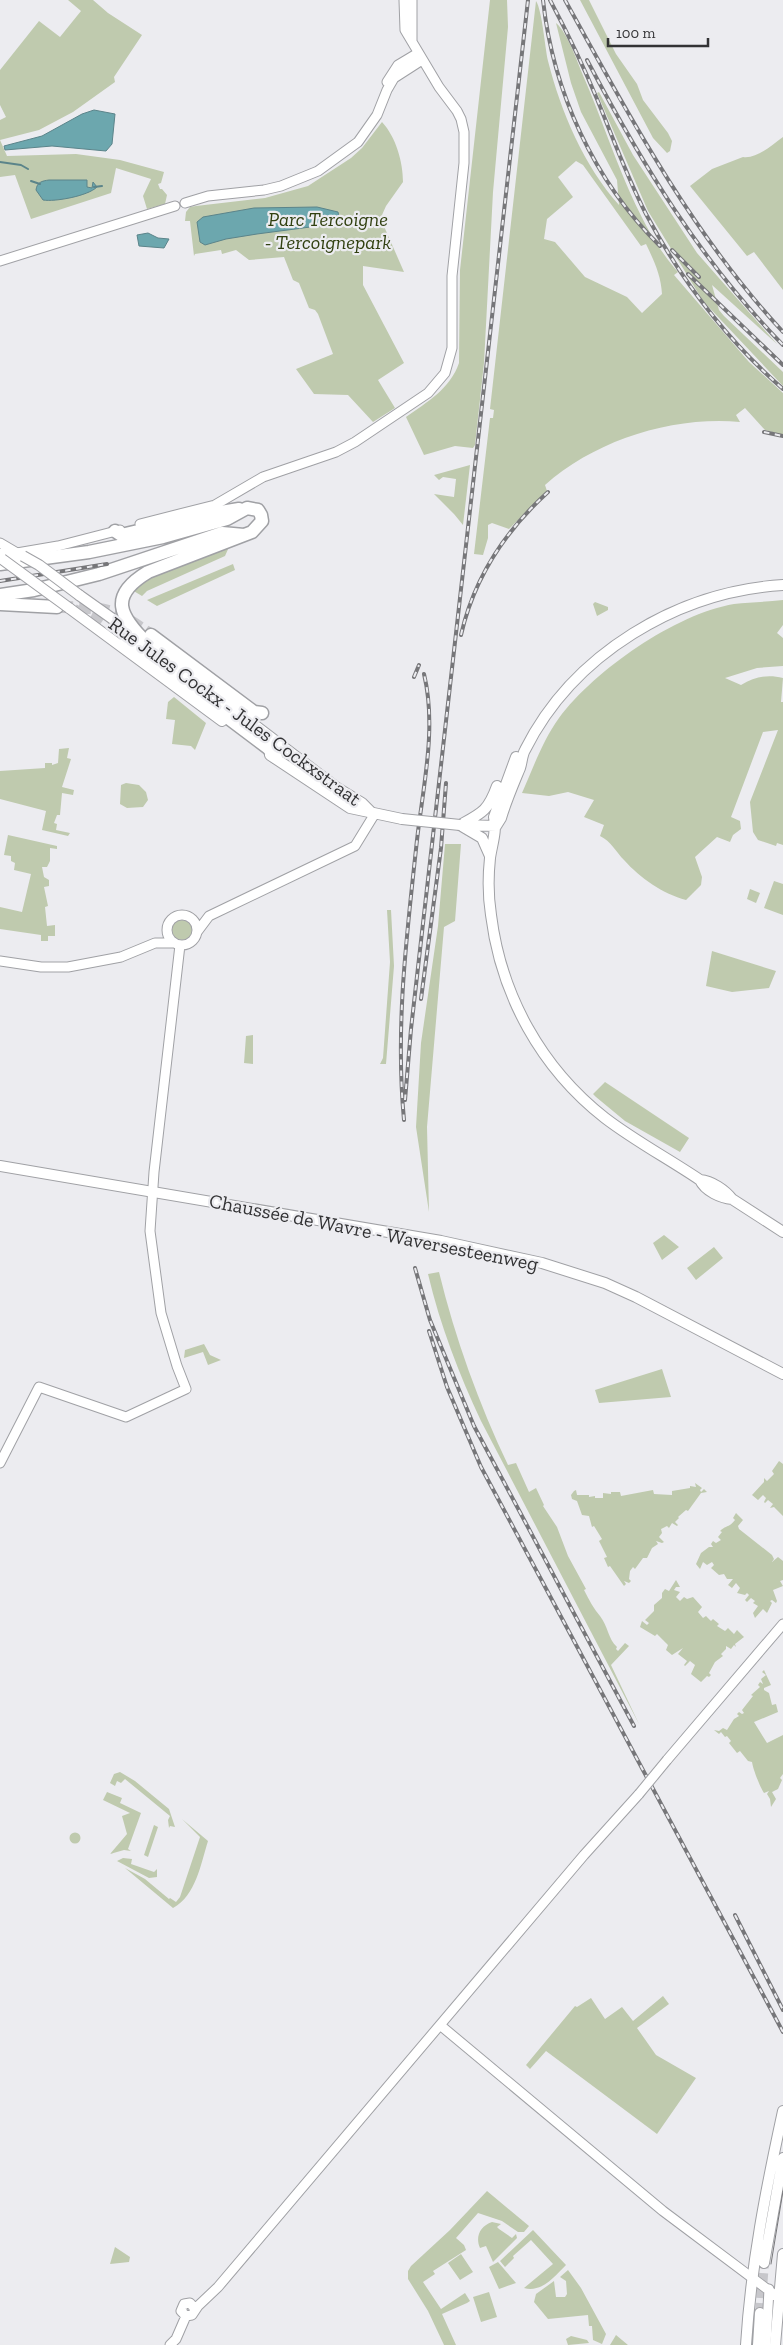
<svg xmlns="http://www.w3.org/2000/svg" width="783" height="2345" viewBox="0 0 783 2345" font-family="'Zilla Slab',serif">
	<rect width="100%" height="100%" fill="#ececf0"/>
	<path fill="#bfcaae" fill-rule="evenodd" d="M68,0H93L108,13L142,35L114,77L115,82L73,112L39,130L0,140L7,156L76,154L120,160L164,172L161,183L158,184L160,189H162L167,195L165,204L147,209L143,196L151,179L116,168L111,193L31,219L15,175L0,177V120L6,117L0,105V70L39,21L60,37L81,11Z
		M490,0H507L508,27L493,192L484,363L475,445L473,448L455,446L424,455L406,417C427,402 450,389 459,363L460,270Z
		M580,0H589L616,54L637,84L643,100L668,133L672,141L670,151L667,153L653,138Z
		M536,1C542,10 545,47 548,61C561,112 584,166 619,205L617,180L581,112L571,83L556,23C568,33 578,64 585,80C611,140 634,223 678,272L674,275L749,362L783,393V435L765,430L745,408L736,415L740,422C672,416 596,440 545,485L547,491L509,529L492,523L488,525V538L483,555L474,554L490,418H493L494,410L490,409ZM576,161L583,165L641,246L646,244C654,261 661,275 662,294L642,313L627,297L585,277L555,242L544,239L547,219L573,197L558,177Z
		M599,92L633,155L697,253L777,344L712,285L719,310L724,316L783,372V386L703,301L648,211L597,93Z
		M382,122C396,137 403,162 403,182L386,206L382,215L383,224L404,272L363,266V285L404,363L378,380L395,408L373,422L348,395L314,394L296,369L333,354L318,314L315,310L309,308L299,283L293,280L284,257L249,260L236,250L222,254L221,250L195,254L194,256L190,221H185L186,212L190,207L196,206L265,198L308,186L351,158L362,148Z
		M783,137V290L754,252L747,256L690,186L712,169L743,157C757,159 772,145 783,137Z
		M470,465L463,525L454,514L434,494L454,497L456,479L443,477L439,480L434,475Z
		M229,547L225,556L147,591L142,596L132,590L144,579Z
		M233,564L235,570L157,606L147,600Z
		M783,600V625L777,633L783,638V666L757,668L725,678L741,685C755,677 767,674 783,678L781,702H783V845L777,843L776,846L758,840L753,832L750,802L778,730L763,732L731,817L740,821L741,829L733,835L730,842L717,837L695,857L702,877L701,885L686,900C663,894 640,878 624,860C616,852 611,841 600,836L604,825L584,817L594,800L568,792L549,796L522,793C533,768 543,740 559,718C595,670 675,614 734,604C750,602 767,602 783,600Z
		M595,602L608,607V610L597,616L593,604Z
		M174,697L206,723L195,750L191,746L172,744L175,720L166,719L168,702Z
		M69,748L67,758L71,759L62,787L74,790L73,795L62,793L60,815H57L54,823L57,824L56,830L70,833L68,836L42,830L46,811L0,799V771L45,768V763H52V765L58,763L59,749Z
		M126,783L139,785L146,792L148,800L143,807L127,808L120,804L121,785Z
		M8,835L57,846V849L50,848V861L47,867H42L44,877L49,880V886L44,887L48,906L45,907L47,926L55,925V936H48V941H41V935L0,929V907L22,912L31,874L14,870L15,863L11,861V856L4,855Z
		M445,844H461L455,921L444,927L427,1127L429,1212L416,1127L421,1043L438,926Z
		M774,881L783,884V915L764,908Z
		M750,889L760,893L756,903L747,899Z
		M387,910H391L394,966L386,1064H380L383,1058L390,962Z
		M172 930a10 10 0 1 1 20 0a10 10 0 1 1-20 0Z
		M712,951L776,971L769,988L732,992L706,986Z
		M253,1035V1064L244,1063L246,1036Z
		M605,1082L689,1138L680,1152L625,1121L596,1097L593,1094Z
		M664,1235L679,1247L662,1260L653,1243Z
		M714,1247L723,1258L696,1280L687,1268Z
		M439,1272C455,1338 479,1404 508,1465L516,1463L529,1492L536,1488L544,1505L543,1506L557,1527L568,1556L586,1589L584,1590C589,1600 594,1609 600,1616C608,1626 608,1639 617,1647L616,1649L618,1651L625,1643L629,1646L611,1665L639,1724L481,1421C459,1374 440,1325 428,1274Z
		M204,1344L210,1355L221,1360L208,1365L203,1352L184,1358L185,1350Z
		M662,1369L671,1397L599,1403L595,1390Z
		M779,1461L783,1464V1516L774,1507L770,1508L773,1504L768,1500L765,1503L764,1502L766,1498L763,1495L758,1500L752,1495L764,1482V1478L767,1481L774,1474L772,1471Z
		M695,1483L702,1488L700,1490L701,1492L704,1489L707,1492L701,1493L688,1511L686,1510L678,1517L679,1518L675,1522L678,1525L677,1526L672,1523L669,1528L667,1526L661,1529L662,1533L659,1537L664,1542L662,1543L656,1541L658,1544L652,1548L647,1558H643L635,1569L633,1567L630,1571L629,1579L631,1581L629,1583L624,1581L626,1584L624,1586L610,1566L608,1567L604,1558L607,1557L599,1541L602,1539L594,1526L592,1527L589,1516L582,1515L577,1501L572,1499L571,1495L574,1491L576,1490L577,1495H589V1497L595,1496V1498H603V1493L611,1494V1492H620L621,1496L653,1490L654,1494L672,1495V1491L690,1488V1486L696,1487Z
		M736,1513L743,1520L738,1526L739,1529L772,1555L774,1559L772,1562L778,1557L783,1561V1580L780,1581L783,1586L773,1590L777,1601L776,1603L772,1600L770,1601L772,1603L767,1613L763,1609L755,1618L753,1613L758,1606L753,1603L755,1601L751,1598L747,1602L745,1600L749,1595L747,1593L745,1595L737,1593L740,1588L736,1583L732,1588L728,1585L733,1579H727L724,1574L719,1575L711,1568L714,1565L712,1562L707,1565L703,1562L700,1569L696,1564L701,1553L709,1547H713L711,1544L713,1541L716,1543L721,1540L718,1537L722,1532L720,1531C726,1525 729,1528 735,1520L733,1518Z
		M676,1580L680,1587H676L674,1590L680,1592L676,1597L680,1601L684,1597L687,1599L693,1597L702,1607L698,1612L703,1618L706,1616L711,1621L713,1619L719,1624L717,1626L725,1631L728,1628L734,1634L737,1630L744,1637L735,1644L736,1647L734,1645L731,1649L726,1646V1649L721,1654L723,1656L715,1662L709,1673L711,1675L709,1677L707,1676L701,1682L691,1674L695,1665L690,1661L685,1666L684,1665L687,1661L678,1654L683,1648L672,1655L666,1650L668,1645L657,1634L655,1636L640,1627L642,1621L647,1625L649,1623L645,1620L654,1611V1605L662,1598V1593L665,1589L669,1591Z
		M764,1670L771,1685L764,1688V1690L769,1693L772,1705L776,1704L778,1712L754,1722L767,1743L783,1735V1774L780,1778L782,1780L778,1789L772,1792L776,1799L771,1807L770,1799L767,1794L769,1791L764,1793C760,1787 753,1769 752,1762L748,1761L740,1751L737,1753L729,1743L731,1741L727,1736L725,1737L721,1732L719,1734L714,1730L719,1731L723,1728L727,1730L734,1719L739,1716L737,1714L739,1712L742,1714L744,1713L742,1710L753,1696L751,1695L760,1687L758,1685L760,1682L763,1684L761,1679L766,1675L762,1672Z
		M120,1772L135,1781L169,1809L175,1827L170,1826L169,1828L168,1820L170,1816L125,1779L121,1783L117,1781L115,1786L110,1783L114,1774Z
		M107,1792L122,1798L120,1803L141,1813L128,1849L131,1851L124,1850L110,1854L127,1834L122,1816L130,1813L103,1800Z
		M182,1819L208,1841C201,1863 196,1896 173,1908L125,1868L145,1879L169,1899L170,1898L176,1902L180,1897L200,1837Z
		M154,1825L158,1827L148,1857L144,1855Z
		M69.5 1838a5.5 5.5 0 1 1 11 0a5.5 5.5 0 1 1-11 0Z
		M123,1858L132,1859L131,1864L154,1872L157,1869V1877L149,1878L117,1861Z
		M663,1996L669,2004L637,2028L656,2055L696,2078L657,2134L546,2051L530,2069L526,2065L575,2006L577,2007L591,1998L605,2019L622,2007L633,2021Z
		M487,2191L529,2226L524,2232H518L502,2221L478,2213L456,2238L464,2245L466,2250L433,2271L435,2274L423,2282L441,2309L465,2293L470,2301L467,2303L442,2314L456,2345H444L428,2311L408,2279V2271L411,2266L450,2230Z
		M492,2222L501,2224L497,2227L499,2229L512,2238L516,2234L517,2238L493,2262L486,2246L480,2248C475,2237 480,2226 492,2222Z
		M533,2230L566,2265C555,2276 542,2293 524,2288L553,2264L531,2240L513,2256L514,2258L505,2267L500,2261Z
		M115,2247L130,2257L129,2262L110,2264Z
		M461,2254L473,2272L460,2280L448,2263Z
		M498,2262L516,2283L499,2289L489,2267Z
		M568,2270L581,2288L606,2334L602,2344L593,2340L592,2326H589L588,2315L548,2319L534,2302L536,2294L554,2281L556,2297H565L567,2294L566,2281L560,2277Z
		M489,2292L497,2317L481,2322L473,2297Z
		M616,2335L628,2345H610Z
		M571,2336L587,2340L589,2343L568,2345L566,2339Z"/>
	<path fill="#6ca7ae" stroke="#5b848a" d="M94,110L115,114L112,144L106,151L52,146L5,150L4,146L42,136L82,114Z
		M49,180H87V187L92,188L93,182L97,187C88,196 55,202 43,200L36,190C37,182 42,181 49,180Z
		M317,207L338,212L340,221L331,227L318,226L257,234L226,239L205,245L200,242L197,222L203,217L254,208Z
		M148,233L158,238L169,239L164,248L139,246L137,235Z"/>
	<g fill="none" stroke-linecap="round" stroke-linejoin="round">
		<path stroke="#5b848a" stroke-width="2" d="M0,162L21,165L28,169
			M31,181L40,184
			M94,187L102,186
			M336,223L342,226"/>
		<path stroke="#c7c7cb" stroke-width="10" stroke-dasharray="10 5" stroke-linecap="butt" d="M760,2313L764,2263"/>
		<path stroke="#c7c7cb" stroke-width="12" stroke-dasharray="12 6" stroke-linecap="butt" d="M61,607C107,608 112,607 151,635
			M74,610L97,621L126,641"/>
		<g stroke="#a0a1a5" stroke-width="11">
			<path id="minor" d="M412,0V40
				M387,82L398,65L418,53
				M185,203L208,196L264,190L281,186L318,171L358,142L377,115L387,90L394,78L422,60
				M0,261L175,206
				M140,524L215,505L263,477L336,452L355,442L428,393L445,373L452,348V276L464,163V132L461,119L457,111L439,87L405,30L404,0
				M0,543L17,553L58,546L120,530
				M167 930a15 15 0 1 1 30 0a15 15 0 1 1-30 0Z
				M197,932L209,916L355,846L374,815
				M0,961L41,967H68L121,957L155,943H174
				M0,1463L39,1387L126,1417L186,1389L177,1366L161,1313L150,1231L154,1172L180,945
				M667,1760L783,1624
				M440,2025L663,2211L783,2301
				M186,2316L192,2315L198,2306L218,2287L584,1855L639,1794
				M186,2316L181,2311L184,2304L190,2303L195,2309
				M170,2345L176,2339L186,2316
				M766,2345L769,2289"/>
		</g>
		<g stroke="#a0a1a5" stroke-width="12">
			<path id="major" d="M0,554L17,553L23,556
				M79,595L148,644L336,787L362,803L374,815
				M69,608L222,721
				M270,755L350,808L402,819
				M516,757L494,817C497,831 492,844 490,858C488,877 488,896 491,915C501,995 541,1068 605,1118C635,1141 669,1159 700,1180C705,1191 721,1198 732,1199
				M460,825C482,813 488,811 497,786
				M460,825L482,838L490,856
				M461,825L496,826
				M496,826L501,818C506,801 513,785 520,768C522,762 522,755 525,750C573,654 678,591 783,585
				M0,1166L441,1241L542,1263L605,1283L636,1297L783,1374
				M700,1180C712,1181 725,1190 732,1199L783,1232
				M764,2263L783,2158
				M746,2345C751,2265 766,2189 783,2111
				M758,2345L760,2313
				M775,2345L783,2254"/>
		</g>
		<g stroke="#a0a1a5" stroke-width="15">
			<path id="highway" d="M115,531L121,535L215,513L239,509
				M0,564L89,552L163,537L227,519L247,508L258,510L261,515L262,521L252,532L148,572C108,596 119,616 148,644
				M0,595L34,590L99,574L222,533L244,535
				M0,604L57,607
				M151,635L254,712L262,713
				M126,641L268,748L276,757"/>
		</g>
		<use href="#minor" stroke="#fff" stroke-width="9"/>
		<use href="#major" stroke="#fff" stroke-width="10"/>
		<use href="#highway" stroke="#fff" stroke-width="12"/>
		<path stroke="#767679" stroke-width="1" d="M771,2264L783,2191"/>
		<g stroke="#767679" stroke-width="4">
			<path id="rail" d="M543,0C553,92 594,181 660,246
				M550,0C567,32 583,65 597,99C613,138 627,177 646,214C681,280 727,340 783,389
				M565,0C629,116 692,234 783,332
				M587,60C642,164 700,260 783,345
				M672,250L699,277
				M688,274L783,365
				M764,432L783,436
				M0,581L107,564
				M461,635C474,578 505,531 548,492
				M414,677L419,665
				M421,999L441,848L446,783
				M405,1100L411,1029L528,0
				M404,1120C395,1026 407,933 417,840C423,786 437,728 424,674
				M415,1268L430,1320L474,1426L634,1726
				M429,1331L447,1387L481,1467L783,2032
				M735,1915L783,2010"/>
		</g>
		<use href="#rail" stroke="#ececf0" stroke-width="2" stroke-dasharray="5.5" stroke-linecap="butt"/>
		<g stroke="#a0a1a5" stroke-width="11" stroke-linecap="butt">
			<path id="minor-bridge" d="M639,1794L667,1760"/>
		</g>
		<g stroke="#a0a1a5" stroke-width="12" stroke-linecap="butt">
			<path id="major-bridge" d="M23,556L39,565L79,595
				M2,559L69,608
				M402,819L460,825"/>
		</g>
		<use href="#minor-bridge" stroke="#fff" stroke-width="9"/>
		<use href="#major-bridge" stroke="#fff" stroke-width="10"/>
	</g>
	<g text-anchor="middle" stroke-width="4.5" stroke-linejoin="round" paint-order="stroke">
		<g font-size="20" font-style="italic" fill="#314010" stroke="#ececf0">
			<text x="328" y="226">Parc Tercoigne<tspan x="328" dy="23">- Tercoignepark</tspan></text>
		</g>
		<g font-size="20" fill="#333335" stroke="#ececf0">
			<text transform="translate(235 711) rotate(36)" y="7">Rue Jules Cockx - Jules Cockxstraat</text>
			<text transform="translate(374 1232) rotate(11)" y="7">Chaussée de Wavre - Waversesteenweg</text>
		</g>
	</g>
	<path d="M608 38v8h100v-8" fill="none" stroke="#333335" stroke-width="2.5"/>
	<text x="616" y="38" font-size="15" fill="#333335" stroke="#ececf0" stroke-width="4" paint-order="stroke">100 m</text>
</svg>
